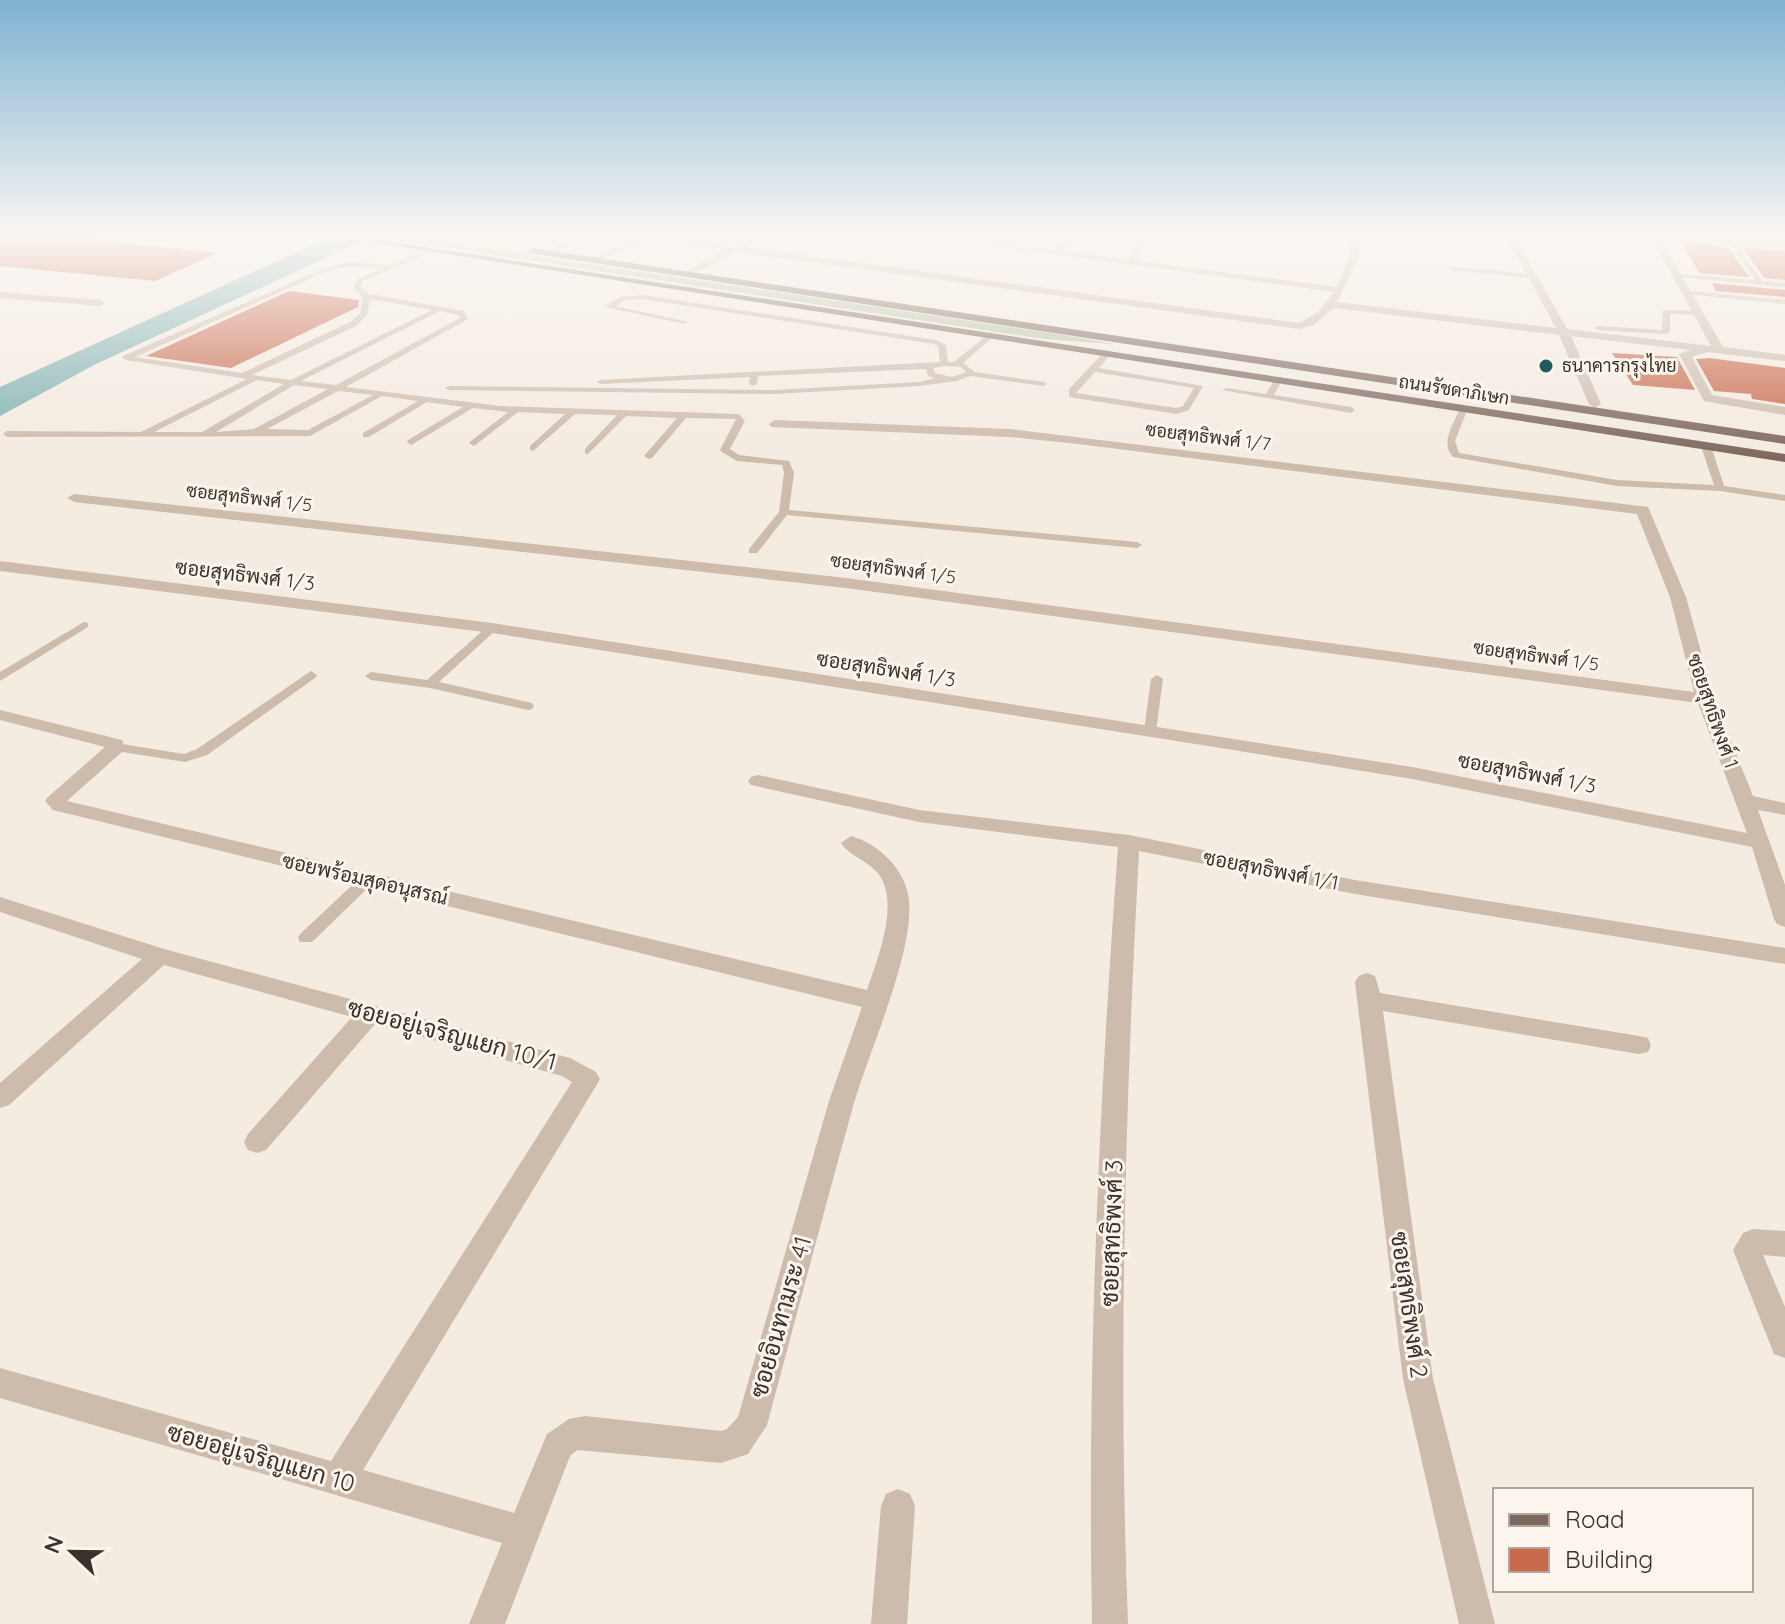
<svg xmlns="http://www.w3.org/2000/svg" width="1785" height="1624" viewBox="0 0 1785 1624" font-family="Quicksand,Sarabun,sans-serif">
	<rect width="100%" height="100%" fill="#f4ebe1"/>
	<path fill="#b8c4a0" d="M396,235L1063,335L1114,344L1043,339L389,239Z"/>
	<path fill="#7fb0b2" d="M337,234H377L96,364L0,416V387Z"/>
	<path fill="#c8694b" d="M0,234H92L130,244L218,253L155,281L0,266Z
		M1681,240L1729,248L1749,277L1699,273Z
		M1743,248L1785,251V280L1764,278Z
		M1712,283L1785,290V297L1716,291Z
		M289,291L359,300L358,307L231,368L146,356Z
		M1612,353L1677,357L1695,390L1633,385Z
		M1709,358L1785,368V404L1752,399L1751,394L1714,391L1696,359Z"/>
	<g fill="none" stroke-linecap="round" stroke-linejoin="round">
		<path fill="#cdbbac" fill-rule="evenodd" d="M95,234L149,240L167,234H176L149,244Z
			M208,234H217L231,240L226,241Z
			M532,239L566,243L569,245L550,256L548,253L560,246L532,241Z
			M1699,239L1785,244V248L1737,245L1762,281L1785,283V287L1676,277L1678,274L1755,280L1731,245L1697,242Z
			M433,248L435,251L363,281L361,288L369,294L464,311L468,319L346,387L501,406L739,414L745,421L730,449L739,455L789,461L794,473L789,510L1137,542L1142,545L1137,548L787,515L757,553H749V549L779,512L784,473L782,465L737,461L722,452L720,450L736,419L686,418L652,458L649,459L644,456L677,418L626,416L588,454L585,453V449L617,415L575,414L533,451L530,450V446L565,414L518,412L474,446L469,443L471,441L508,412L473,408L411,445L407,442L408,440L463,407L427,402L369,437H363V433L418,401L382,396L310,436L7,437L3,434L7,431L141,432L247,379L126,360L122,358L123,356L323,269L349,262L391,265ZM349,266L382,268L357,280L354,289L363,297L360,314L350,322L242,373L135,357L327,271ZM370,299L432,310L291,380L252,375L356,326L367,315ZM440,311L458,315L460,318L336,385L301,381ZM257,380L284,384L202,432H154ZM294,385L328,389L254,429L216,432ZM338,391L373,395L308,430L267,429Z
			M1453,267L1532,274L1535,276L1532,278L1451,270Z
			M1689,291L1785,300V304L1687,294Z
			M642,295L936,340L946,345L948,362H954L991,332L995,334L994,336L963,363L975,372L1043,382L1047,384L1043,386L970,376L957,381L920,386L773,394L449,390L445,388L449,386L773,390L920,382L935,378L928,376L926,369L758,376L757,384L753,386L749,384L750,377L601,384L597,382L601,380L940,362L938,346L934,344L642,299L624,300L615,306L689,322L685,324L605,307L620,297ZM944,366L961,367L966,372L952,377L935,373L933,368Z
			M1663,310L1700,311L1704,313L1700,315L1670,314V332L1666,334L1598,330L1594,328L1598,326L1662,330Z
			M1106,350L1113,352L1099,368L1203,386L1189,410L1177,414L1069,397V389ZM1095,372L1194,388L1183,406L1176,408L1076,393Z
			M1274,380L1281,382L1274,395L1351,407L1355,410L1351,413L1222,390L1226,388L1266,394Z
			M1463,407L1467,410L1455,441L1459,453L1617,480L1714,485L1701,446L1706,443L1711,446L1724,486L1785,495V501L1720,491L1617,486L1453,457C1440,443 1453,425 1459,410Z
			M84,622L88,623V627L0,681V672Z
			M492,625L498,628L496,630L439,682L532,703L534,706L532,709L528,710L430,688L371,680L365,676L371,672L427,680L488,626Z
			M311,671L317,675L315,678L207,755L185,762L116,751L109,747L116,743L184,754L197,749Z
			M1157,675L1163,679L1156,731L1150,735L1144,731L1151,679Z
			M367,875L372,876L374,880L372,884L312,942H300L298,938L300,934L362,876Z"/>
		<path fill="#cdbbac" fill-rule="evenodd" d="M624,234L735,246L758,234H769L746,247L1299,323L1318,312L1334,292L906,234H929L1054,250L1068,234H1077L1063,251L1129,260L1139,234H1147L1138,261L1337,287L1348,259L1353,234H1361L1358,259L1337,302L1556,328L1505,234H1513L1567,329L1711,346L1652,239L1642,234L1659,237L1723,347L1785,355V361L1707,352L1692,357L1712,395L1785,407V415L1704,401L1679,354L1690,350L1571,336L1601,404L1595,408L1589,404L1559,335L1333,308L1314,325L1299,329L737,252L687,277L684,272L726,250L649,240L593,262V258L638,238Z
			M0,292L100,300L105,303L100,306L0,298Z
			M775,420L1010,429L1648,507L1686,597L1714,699L1753,796L1785,803V815L1758,810L1785,885V927L1777,924L1774,919L1752,847L1412,779L1221,748L492,633L0,571V561L492,623L1412,767L1747,833L1698,703L846,588L74,502L67,498L74,494L846,578L1694,692L1670,597L1637,514L1078,444L1010,437L771,427L769,424Z
			M0,710L122,740L125,747L123,751L67,801L867,990C877,960 903,897 875,870C865,860 849,855 841,843L851,836C879,844 906,870 909,900C914,953 870,1049 854,1103C824,1210 796,1318 767,1425L748,1454L721,1463L577,1450L570,1456L505,1624H469L502,1543L0,1398V1368L331,1461L572,1082L562,1076L375,1024L266,1150L257,1153L248,1150L244,1142L248,1134L352,1017L164,965L9,1105L0,1108V1083L142,959L0,912V897L164,949L570,1058L596,1072L600,1079L596,1086L363,1470L514,1513L547,1434L569,1419L585,1416L721,1431L727,1429L738,1417L829,1101L862,1007L53,810L45,801L48,797L105,747L0,720Z
			M758,775L919,810L1129,835L1355,880L1785,948V964L1355,894L1139,851C1125,1108 1118,1367 1128,1624H1092C1087,1365 1099,1106 1118,847L919,822L751,785L748,781L751,777Z
			M1367,973L1375,976L1380,993L1639,1036L1648,1038L1651,1045L1648,1052L1639,1054L1383,1011L1433,1379L1495,1624H1459L1403,1379L1355,982L1359,976Z
			M1753,1229L1785,1231V1257L1763,1255L1785,1307V1358L1774,1354L1733,1250L1743,1233Z
			M898,1489L910,1494L915,1506L907,1624H871L881,1506L886,1494Z"/>
		<path fill="#7d675c" fill-rule="evenodd" d="M319,234H339L1785,454V462Z
			M531,248L1785,436V444L528,253Z"/>
	</g>
	<linearGradient id="sky" x2="0" y2="1"><stop stop-color="#7eb2d2"/><stop offset="0.51" stop-color="#faf6f2"/><stop offset="1" stop-color="#faf6f2" stop-opacity="0"/></linearGradient>
	<rect width="1785" height="461" fill="url(#sky)"/>
	<circle fill="#1f5a5e" stroke="#fbf5ee" stroke-width="3" cx="1546" cy="366" r="8"/>
	<g text-anchor="middle" stroke-width="6" stroke-linejoin="round" paint-order="stroke">
		<g font-size="18" fill="#3b302b" stroke="#fbf5ee" text-anchor="start">
			<text x="1562" y="372">ธนาคารกรุงไทย</text>
		</g>
		<g font-size="18" fill="#3b302b" stroke="#fbf5ee">
			<text transform="translate(1454 390) rotate(9)" y="6">ถนนรัชดาภิเษก</text>
			<text transform="translate(1208 437) rotate(7)" y="6">ซอยสุทธิพงศ์ 1/7</text>
			<text transform="translate(249 498) rotate(7)" y="6">ซอยสุทธิพงศ์ 1/5</text>
			<text transform="translate(893 569) rotate(8)" y="6">ซอยสุทธิพงศ์ 1/5</text>
			<text transform="translate(1536 656) rotate(8)" y="6">ซอยสุทธิพงศ์ 1/5</text>
		</g>
		<g font-size="20" fill="#3b302b" stroke="#fbf5ee">
			<text transform="translate(245 575) rotate(7)" y="7">ซอยสุทธิพงศ์ 1/3</text>
			<text transform="translate(886 669) rotate(9)" y="7">ซอยสุทธิพงศ์ 1/3</text>
			<text transform="translate(1713 711) rotate(71)" y="7">ซอยสุทธิพงศ์ 1</text>
			<text transform="translate(1527 773) rotate(11)" y="7">ซอยสุทธิพงศ์ 1/3</text>
			<text transform="translate(1271 870) rotate(11)" y="7">ซอยสุทธิพงศ์ 1/1</text>
			<text transform="translate(365 879) rotate(13)" y="7">ซอยพร้อมสุดอนุสรณ์</text>
		</g>
		<g font-size="24" fill="#3b302b" stroke="#fbf5ee">
			<text transform="translate(452 1035) rotate(15)" y="8">ซอยอยู่เจริญแยก 10/1</text>
			<text transform="translate(1112 1233) rotate(-88)" y="8">ซอยสุทธิพงศ์ 3</text>
			<text transform="translate(1409 1305) rotate(82)" y="8">ซอยสุทธิพงศ์ 2</text>
			<text transform="translate(781 1317) rotate(-74)" y="8">ซอยอินทามระ 41</text>
			<text transform="translate(261 1458) rotate(16)" y="8">ซอยอยู่เจริญแยก 10</text>
		</g>
	</g>
	<rect x="1493" y="1488" width="260" height="104" fill="#fbf5ee" stroke="#aea6a0" stroke-width="2"/>
	<rect x="1509" y="1514" width="40" height="12" fill="#7d675c" stroke="#aea6a0" stroke-width="2"/>
	<text x="1565" y="1528" font-size="24" fill="#3b302b">Road</text>
	<rect x="1509" y="1548" width="40" height="24" fill="#c8694b" stroke="#aea6a0" stroke-width="2"/>
	<text x="1565" y="1568" font-size="24" fill="#3b302b">Building</text>
	<g transform="translate(72 1552) rotate(292)" stroke="#fbf5ee" stroke-width="6" paint-order="stroke">
	<path d="M0-6L14 30L0 20L-14 30Z" fill="#3b302b"/>
	<text y="-12" font-size="22" font-weight="bold" text-anchor="middle" fill="#3b302b">N</text>
	</g>
</svg>
